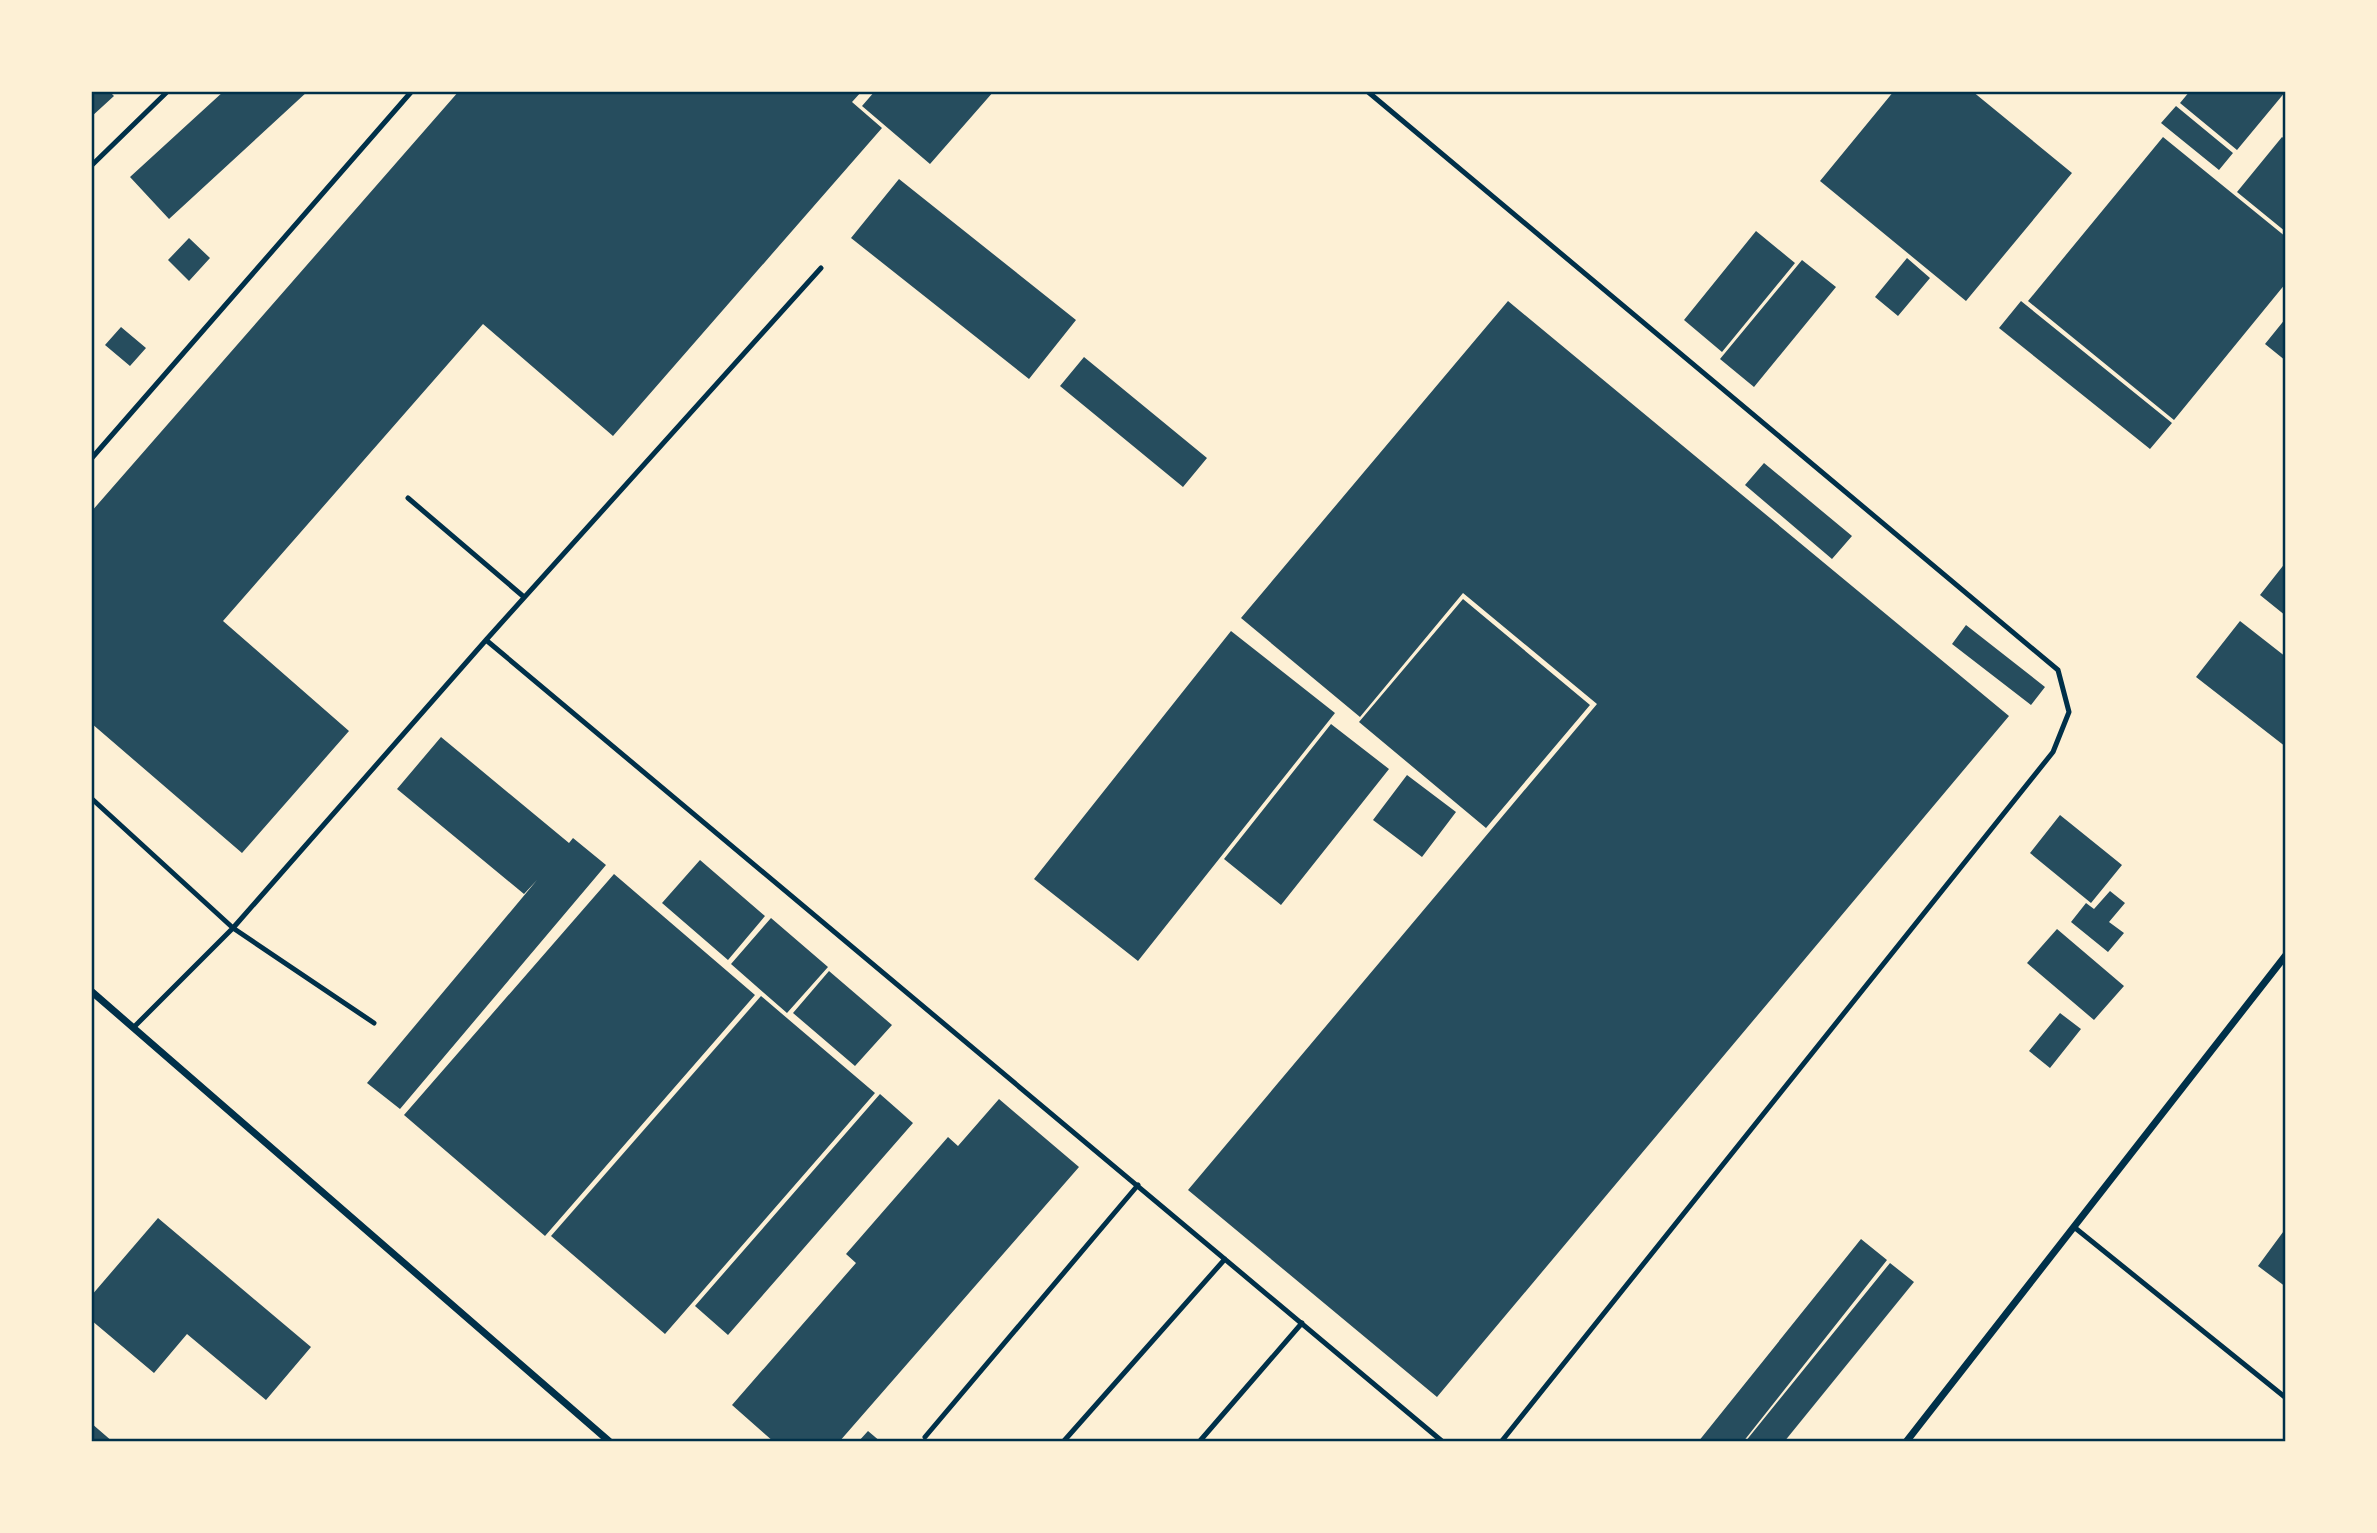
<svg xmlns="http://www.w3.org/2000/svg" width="2377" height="1533" viewBox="0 0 2377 1533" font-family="'Asap Condensed',sans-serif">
	<rect width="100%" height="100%" fill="#fdf0d5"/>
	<path fill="#264d5e" d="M91,91H109L114,96L91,117Z
		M224,91H308L169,219L130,177Z
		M459,91H862L852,102L882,128L613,436L483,324L223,621L349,731L242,853L91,723V512Z
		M875,91H994L930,164L862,106Z
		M1894,91H1972L2072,173L1966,301L1820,181Z
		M2190,91H2286L2237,150L2180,103Z
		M2176,106L2233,153L2219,170L2161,123Z
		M2163,137L2286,237V283L2174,420L2028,301Z
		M2282,137L2286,140V232L2237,192Z
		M899,179L1076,320L1029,379L851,238Z
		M1756,231L1795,263L1722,352L1684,320Z
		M189,238L210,258L189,281L168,260Z
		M1907,258L1930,278L1898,316L1875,297Z
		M1802,260L1836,287L1754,387L1720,359Z
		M1508,301L2009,716L1437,1397L1188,1190L1597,704L1463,593L1360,717L1241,618Z
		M2021,301L2172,423L2150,449L1999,328Z
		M2286,318V361L2265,344Z
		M121,327L146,348L130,366L105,345Z
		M1084,357L1207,458L1183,487L1060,386Z
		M1764,463L1852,536L1832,559L1745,485Z
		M2286,562V616L2260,595Z
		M1463,599L1590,705L1486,828L1359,722Z
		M2240,621L2286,657V747L2196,677Z
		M1966,625L2045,687L2031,705L1952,644Z
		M1231,631L1335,713L1138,961L1034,879Z
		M1331,724L1389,769L1281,905L1224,859Z
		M441,737L569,843L573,838L606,865L400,1109L367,1083L537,880L524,894L397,789Z
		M1407,775L1456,812L1422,857L1373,820Z
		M2060,815L2122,865L2091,903L2030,853Z
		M700,860L765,916L728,960L662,903Z
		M614,874L755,995L545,1236L404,1115Z
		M2110,891L2125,903L2109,922L2124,933L2108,952L2071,922L2086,903L2094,909Z
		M771,918L828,967L787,1013L731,964Z
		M2057,929L2124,986L2094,1020L2027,963Z
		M829,971L892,1025L855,1066L793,1013Z
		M761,996L875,1093L665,1334L551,1236Z
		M2060,1013L2081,1029L2050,1068L2029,1051Z
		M880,1094L913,1123L728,1335L695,1306Z
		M999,1099L1079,1167L839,1442H774L732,1405L856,1263L846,1254L948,1137L958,1146Z
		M158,1218L311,1347L266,1400L187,1334L154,1373L91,1320V1296Z
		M2286,1228V1287L2258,1266Z
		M1861,1239L1887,1260L1743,1442H1698Z
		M1890,1263L1914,1282L1784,1442H1745Z
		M91,1423L113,1442H91Z
		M868,1431L881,1442H858Z"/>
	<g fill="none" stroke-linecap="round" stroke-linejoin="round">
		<path stroke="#003049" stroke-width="5" d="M1367,91L2058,670L2069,712L2053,752L1501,1442
			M91,166L168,91
			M91,459L412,91
			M408,498L524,597
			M486,640L1443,1442
			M91,798L233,928L374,1023
			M133,1028L233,928L486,640L821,268
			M2074,1227L2286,1398
			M925,1437L1138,1185
			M1063,1442L1225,1259
			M1199,1442L1302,1323"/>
		<path stroke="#003049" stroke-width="7" d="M91,991L610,1442
			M1906,1442L2286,955"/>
	</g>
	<rect width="2377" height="1533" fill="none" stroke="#fdf0d5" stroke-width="186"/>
	<rect x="93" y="93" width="2191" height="1347" fill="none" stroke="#003049" stroke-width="2.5"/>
</svg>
